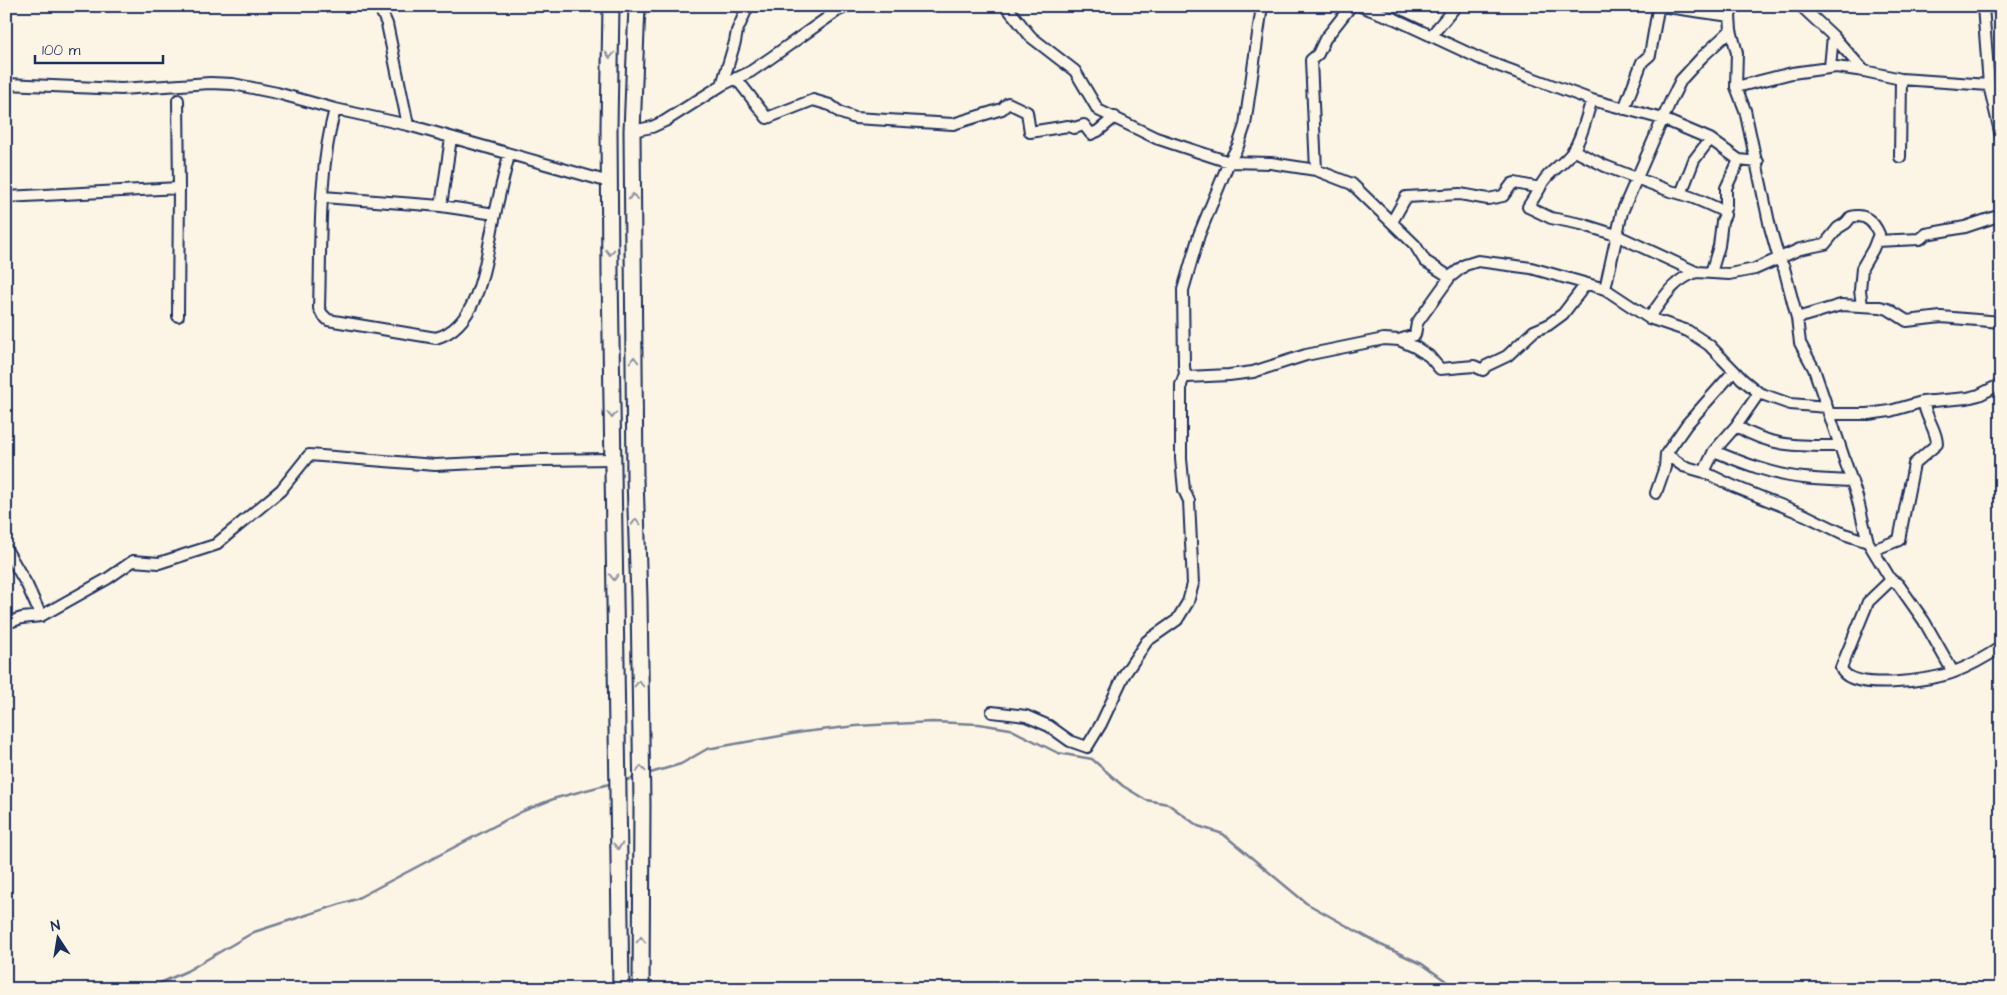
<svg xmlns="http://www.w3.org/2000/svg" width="2007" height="995" viewBox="0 0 2007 995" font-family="'Architects Daughter',sans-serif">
	<rect width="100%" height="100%" fill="#fcf5e5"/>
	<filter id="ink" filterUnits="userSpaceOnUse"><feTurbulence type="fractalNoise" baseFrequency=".02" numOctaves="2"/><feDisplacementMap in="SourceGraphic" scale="10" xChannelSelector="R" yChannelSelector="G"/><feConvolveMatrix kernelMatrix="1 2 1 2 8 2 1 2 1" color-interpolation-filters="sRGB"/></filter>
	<g filter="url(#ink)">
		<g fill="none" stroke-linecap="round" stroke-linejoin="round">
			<path stroke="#767f94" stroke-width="2.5" d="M647,774L681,764L707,749L803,732L856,726L932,722L979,724L1010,729L1058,753L1092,759L1123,786L1146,800L1168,804L1198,826L1223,834L1306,903L1381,945L1422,964L1457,989
				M623,781L637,777
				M147,989L187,971L254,932L356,899L523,811L556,798L613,783"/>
			<g stroke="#1b2f5e" stroke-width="14">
				<path id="minor" d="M379,6L387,24L408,125
					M1006,6L1031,37L1075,71L1098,110L1156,138L1229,162L1271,163L1316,170L1352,184L1415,245L1425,261L1450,277
					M1262,6L1245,125L1238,146L1229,162L1199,235L1183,290L1184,366L1185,374L1187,377L1229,375L1253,372L1306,355L1384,339L1399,340L1415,335L1417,323L1450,277L1465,265L1478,261L1531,268L1605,289L1649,318L1688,331L1709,345L1742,379L1759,393L1790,404L1827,407
					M1360,6L1395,19L1483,60L1592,100L1663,119L1710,139L1739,160L1758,162
					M1660,6L1730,16
					M1733,6L1730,16L1731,30L1737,53L1736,87L1745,110L1770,227L1779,259L1784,268L1797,318L1800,343L1814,369L1840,446L1857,497L1868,542L1891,580L1898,584L1924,621L1953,672
					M1801,6L1833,36L1864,71
					M1983,6L1989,85L2001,136
					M1994,6L2001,12
					M1431,36L1456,6
					M1830,67L1833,36
					M736,78L767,118L813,100L830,105L841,113L855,118L953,124L1002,109L1008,103L1027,112L1030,132L1068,126L1074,128L1084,125L1091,134L1098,131L1115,117
					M6,84L121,89L210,83L233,84L277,93L335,109L408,125L609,182
					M722,85L735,42L737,31L748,6
					M1736,87L1792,73L1836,67L1864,71L1901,79L1989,85
					M335,109C318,172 321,242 319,308L322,314L328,320L436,338C482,325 486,254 495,215C499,195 504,175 509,155
					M1624,109L1642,62L1650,55L1658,9L1664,7
					M632,131L652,127L665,121L722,85L750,72L772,57L837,11L848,6
					M1573,150L1605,166L1670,191C1689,195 1706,203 1723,211
					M1900,157L1901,79
					M1316,170L1311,60L1318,54L1325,39L1351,6
					M1540,188L1528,207L1551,218L1581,224L1616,235L1696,272L1729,274L1755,269L1800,249L1825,244L1838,228L1846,223L1851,217C1865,213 1874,222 1879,234L1873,249L1862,268L1860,290L1862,306
					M1681,194L1694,160L1710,139
					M6,197L179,188L178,100
					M323,197L441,206L495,214
					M441,206L451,138
					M1392,222L1406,197L1460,194L1488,199L1503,196L1512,184L1515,183L1540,188C1545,173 1564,165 1573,151C1583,136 1586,116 1592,100
					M1876,241L1920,239L1926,234L1965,227L2001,215
					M1711,273L1719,246L1722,221L1725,215L1723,211L1726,207V188L1739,160
					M1605,289L1622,212L1671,100L1681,80L1702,57L1731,30
					M178,316L179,188
					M1649,318C1664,298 1672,281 1696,272
					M1797,318L1841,305L1880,307L1888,309L1907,321L1941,317L2001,322
					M1399,340L1415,347L1429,356L1440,369L1474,366L1483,370L1486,366L1507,356L1534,331L1548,325L1563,314L1586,284
					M1829,414H1868L1890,411L1922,402L1967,398L1979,395L2001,384
					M1736,426C1773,448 1800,446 1840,446
					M1714,451C1743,463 1773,475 1804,478C1820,480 1836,480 1852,481
					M1666,454L1683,466L1704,472L1733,486L1805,515L1844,534L1868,542
					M1704,472L1714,451L1736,426L1759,393
					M1656,493L1665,467L1666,454L1687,424L1734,371
					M6,549L27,585L41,616L107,579L133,561L159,563L215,545L281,490L309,455L435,465L542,460L612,459
					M1873,550L1899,540L1914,464L1937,444C1937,430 1925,417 1924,403L1930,401
					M1891,580L1868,602L1841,668C1849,693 1934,680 1954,672C1970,666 1986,657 2001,647
					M6,623L22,618L41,616
					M992,712L1026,716L1049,726L1070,741L1087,747L1101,724L1124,675L1147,641L1177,620L1188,602L1193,584L1189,501L1184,490L1181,459V385L1185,374"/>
			</g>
			<g stroke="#1b2f5e" stroke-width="19">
				<path id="highway" d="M611,6L609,127L610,274L621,989
					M637,6L632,131L635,479L639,598L642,805L641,989"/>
			</g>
			<use href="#minor" stroke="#fcf5e5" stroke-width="10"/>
			<use href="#highway" stroke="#fcf5e5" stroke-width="15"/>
		</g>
		<defs><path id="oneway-chevron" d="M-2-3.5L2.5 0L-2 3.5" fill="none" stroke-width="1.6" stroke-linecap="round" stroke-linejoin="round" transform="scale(1.25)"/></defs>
		<g stroke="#8c92a2">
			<use href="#oneway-chevron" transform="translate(610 55) rotate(91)"/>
			<use href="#oneway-chevron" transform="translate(633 197) rotate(-90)"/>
			<use href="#oneway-chevron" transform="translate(610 252) rotate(90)"/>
			<use href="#oneway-chevron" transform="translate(634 360) rotate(-90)"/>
			<use href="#oneway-chevron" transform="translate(612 415) rotate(89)"/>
			<use href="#oneway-chevron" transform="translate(636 522) rotate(-92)"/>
			<use href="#oneway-chevron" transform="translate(614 577) rotate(89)"/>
			<use href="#oneway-chevron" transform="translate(639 684) rotate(-90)"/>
			<use href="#oneway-chevron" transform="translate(641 769) rotate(-92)"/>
			<use href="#oneway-chevron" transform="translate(618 846) rotate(89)"/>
			<use href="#oneway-chevron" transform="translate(641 940) rotate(-90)"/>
		</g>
	</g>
	<rect width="2007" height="995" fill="none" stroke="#fcf5e5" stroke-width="25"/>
	<rect x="12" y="12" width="1982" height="970" fill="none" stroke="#1b2f5e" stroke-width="2" filter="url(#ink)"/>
	<g transform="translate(58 938) rotate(348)" stroke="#fcf5e5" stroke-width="4" paint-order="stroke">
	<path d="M0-4L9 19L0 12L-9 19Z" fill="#1b2f5e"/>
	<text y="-8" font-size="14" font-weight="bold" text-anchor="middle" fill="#1b2f5e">N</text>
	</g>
	<path d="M35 55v8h128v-8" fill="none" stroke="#1b2f5e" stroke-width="2.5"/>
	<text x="42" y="55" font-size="15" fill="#1b2f5e" stroke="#fcf5e5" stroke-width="4" paint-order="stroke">100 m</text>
</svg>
